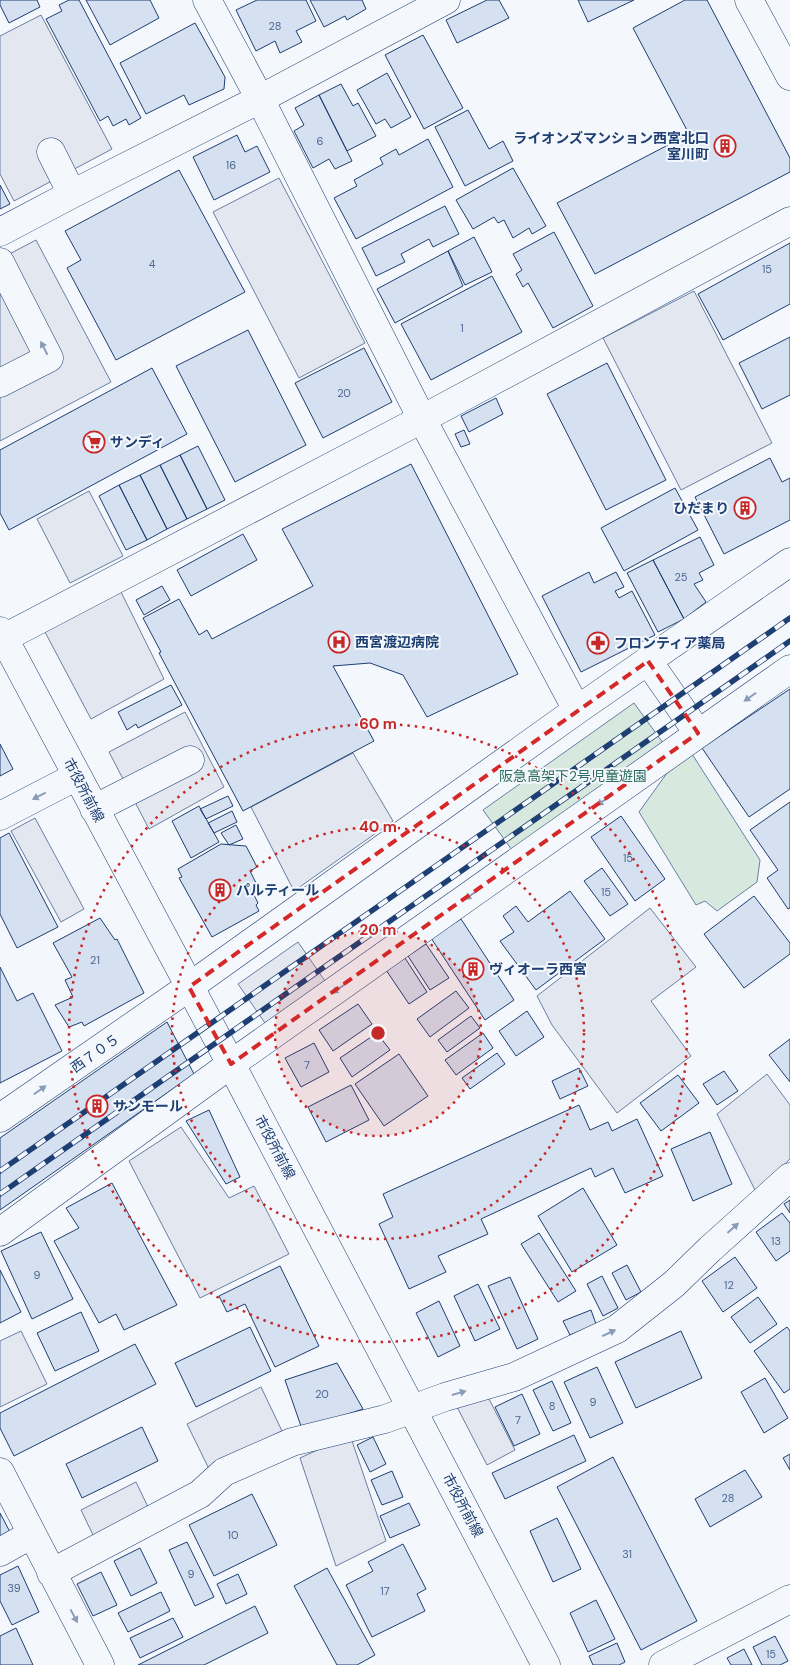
<svg xmlns="http://www.w3.org/2000/svg" width="790" height="1665" viewBox="0 0 790 1665" font-family="'DM Sans','Noto Sans JP',sans-serif">
	<rect width="100%" height="100%" fill="#f4f7fb"/>
	<path fill="#d7e8df" stroke="#687fa3" d="M634,703L663,743L512,850L483,810Z
		M692,754L760,860L757,882L717,911L705,901L696,905L639,812L667,773Z"/>
	<path fill="#e3e8f0" stroke="#687fa3" d="M41,15L112,149L14,201L0,174V36Z
		M279,178L365,343L299,378L213,212Z
		M36,240L111,382L0,441V259Z
		M694,291L772,443L681,490L603,338Z
		M89,491L123,556L70,583L37,519Z
		M121,592L164,679L91,719L45,632Z
		M185,712L224,787L149,829L109,752Z
		M353,753L393,821L294,891L251,807Z
		M35,818L84,909L61,922L11,831Z
		M650,908L696,967L651,1001L691,1056L617,1113L552,1025L537,996Z
		M298,942L325,981L265,1023L238,984Z
		M767,1074L790,1105V1159L756,1192L717,1114Z
		M181,1127L229,1198L254,1186L289,1254L200,1298L129,1161Z
		M21,1331L47,1384L0,1407V1341Z
		M261,1387L282,1431L208,1467L187,1424Z
		M487,1395L515,1450L487,1465L456,1405Z
		M350,1435L386,1541L336,1566L300,1458Z
		M136,1482L149,1509L94,1537L81,1510Z"/>
	<path fill="#d5e0f0" stroke="#1d3f73" d="M0,0H37L40,7L9,23L0,5Z
		M69,0H79L141,118L129,125L126,119L113,126L108,116L100,121L46,19L62,11L59,5Z
		M86,0H150L159,18L110,45Z
		M257,0H306L316,21L296,31L302,42L280,53L275,41L256,51L236,10Z
		M310,0H362L366,9L347,20L345,16L324,27Z
		M487,0H499L509,18L457,43L446,20Z
		M578,0H634L588,22Z
		M685,0H707L790,158V172L595,274L557,203L689,134L633,28Z
		M195,23L225,77L224,89L189,105L184,95L146,114L120,63Z
		M423,35L463,108L424,129L385,55Z
		M387,73L411,117L391,128L385,119L376,124L357,90Z
		M341,84L353,106L358,103L376,136L347,151L319,95Z
		M319,95L352,161L335,169L329,159L313,168L294,131L304,125L295,108Z
		M468,110L489,149L503,141L513,161L465,186L435,127Z
		M237,135L245,152L257,146L270,172L214,200L193,157Z
		M428,139L453,187L356,239L334,198L357,186L354,180L383,164L380,158L396,149L399,155Z
		M513,168L546,226L532,234L529,228L513,238L504,220L498,223L494,217L473,229L456,200Z
		M179,170L245,292L116,360L67,268L81,260L65,231Z
		M0,185L10,204L0,209Z
		M445,206L459,234L433,247L429,239L401,254L405,262L376,276L362,248Z
		M554,232L593,306L553,328L528,283L523,287L516,274L522,270L513,254Z
		M474,237L492,272L465,285L448,251Z
		M790,243V304L723,340L698,294Z
		M448,251L463,286L395,323L377,289Z
		M492,276L522,332L431,380L401,324Z
		M248,330L306,445L235,482L176,366Z
		M790,337V395L762,409L739,363Z
		M364,348L392,402L323,438L295,383Z
		M607,363L666,480L606,510L547,394Z
		M152,368L187,434L9,530L0,513V450Z
		M496,398L503,414L469,432L461,416Z
		M464,430L470,444L461,447L455,434Z
		M198,446L225,500L207,509L180,455Z
		M180,455L207,509L187,519L160,465Z
		M770,458L782,482L790,478V520L724,554L695,497Z
		M411,464L518,674L427,717L403,675L370,663L333,666L374,741L243,811L159,653L161,652L143,618L179,599L199,635L207,630L212,639L313,586L282,529Z
		M160,465L187,519L167,529L140,475Z
		M140,475L167,529L147,540L119,485Z
		M119,485L147,540L126,550L99,496Z
		M675,488L698,530L624,571L601,528Z
		M243,534L257,560L191,596L177,570Z
		M700,537L714,565L699,573L703,580L694,584L706,602L684,619L653,560Z
		M653,560L684,619L658,632L627,573Z
		M589,572L594,583L616,572L624,587L615,591L619,598L632,591L655,635L581,672L542,596Z
		M162,586L170,600L144,615L136,600Z
		M171,685L182,705L138,728L136,724L127,730L118,712Z
		M790,689V789L749,817L702,748Z
		M0,744L13,769L0,776Z
		M228,796L233,806L206,819L200,809Z
		M790,802V908L788,909L767,878L778,870L750,830Z
		M199,806L219,842L191,858L172,821Z
		M232,811L237,822L214,833L208,823Z
		M621,816L665,879L635,901L591,837Z
		M236,825L243,839L229,845L221,833Z
		M9,833L58,927L17,948L0,914V838Z
		M221,844L246,846L257,867L250,871L257,885L254,887L257,893L254,895L258,903L256,905L259,911L212,937L179,878L182,877L178,869Z
		M602,868L628,904L610,916L584,881Z
		M570,891L605,939L536,990L500,941L514,932L503,916L516,906L528,922Z
		M754,896L790,943V954L744,988L704,934Z
		M100,918L115,940L117,939L144,993L84,1026L82,1022L69,1027L55,1005L73,997L65,980L72,977L53,943Z
		M461,919L514,1000L485,1020L431,938Z
		M426,944L449,978L430,990L408,956Z
		M405,958L427,992L409,1004L386,970Z
		M0,967L17,1001L33,993L62,1051L0,1083Z
		M456,991L469,1008L430,1037L417,1019Z
		M358,1004L372,1024L333,1051L319,1030Z
		M527,1011L544,1037L516,1056L499,1031Z
		M471,1016L480,1028L447,1052L438,1040Z
		M167,1022L194,1074L0,1210V1138Z
		M377,1033L390,1050L352,1077L340,1058Z
		M483,1033L493,1048L456,1075L445,1060Z
		M790,1039V1082L769,1055Z
		M314,1043L329,1072L301,1087L285,1058Z
		M497,1053L505,1064L470,1089L462,1078Z
		M399,1054L428,1096L384,1126L355,1084Z
		M579,1068L588,1086L560,1099L552,1081Z
		M724,1071L738,1091L717,1105L703,1084Z
		M678,1075L699,1103L661,1131L640,1103Z
		M351,1085L369,1120L326,1142L308,1107Z
		M579,1105L590,1130L608,1122L612,1131L637,1119L663,1176L625,1193L613,1168L595,1177L591,1168L481,1219L488,1234L438,1256L446,1272L409,1289L379,1224L393,1217L383,1194Z
		M209,1110L240,1177L226,1184L186,1121Z
		M710,1132L732,1184L693,1201L671,1149Z
		M112,1183L177,1305L124,1330L116,1314L99,1323L54,1241L79,1228L66,1208Z
		M583,1188L617,1245L572,1272L538,1216Z
		M790,1200V1213L784,1204Z
		M782,1213L790,1223V1251L776,1261L756,1232Z
		M41,1232L73,1299L32,1319L1,1251Z
		M539,1233L576,1291L558,1302L521,1244Z
		M735,1257L757,1288L723,1312L702,1281Z
		M627,1265L641,1292L626,1300L612,1273Z
		M280,1266L319,1346L275,1367L245,1304L227,1312L219,1296Z
		M0,1270L21,1312L0,1323Z
		M602,1276L618,1308L603,1316L587,1284Z
		M510,1277L538,1339L517,1349L488,1286Z
		M478,1284L500,1329L475,1341L454,1296Z
		M758,1297L777,1324L750,1343L731,1317Z
		M439,1301L460,1346L438,1357L416,1313Z
		M591,1310L596,1324L570,1335L563,1321Z
		M81,1312L99,1351L55,1371L37,1333Z
		M250,1327L271,1371L196,1407L175,1363Z
		M787,1327L790,1331V1389L784,1393L754,1351Z
		M681,1331L702,1378L636,1408L615,1362Z
		M135,1344L156,1384L14,1456L0,1428V1413Z
		M337,1363L363,1409L302,1429L285,1380Z
		M597,1367L623,1423L590,1438L564,1382Z
		M765,1378L788,1418L764,1433L741,1392Z
		M552,1381L571,1423L553,1431L533,1390Z
		M522,1394L540,1434L514,1446L495,1407Z
		M142,1427L158,1461L82,1498L66,1464Z
		M574,1435L586,1461L505,1499L492,1473Z
		M373,1437L386,1464L370,1472L357,1445Z
		M790,1454V1470L783,1458Z
		M613,1457L697,1621L641,1650L557,1487Z
		M745,1470L762,1497L710,1527L695,1499Z
		M392,1471L403,1497L382,1505L371,1480Z
		M252,1494L277,1545L214,1576L189,1525Z
		M409,1503L420,1525L390,1538L380,1516Z
		M0,1513L10,1532L0,1537Z
		M557,1518L581,1569L553,1582L530,1531Z
		M187,1542L214,1597L195,1606L169,1550Z
		M403,1544L426,1589L417,1594L425,1611L372,1637L346,1585L373,1571L368,1562Z
		M140,1548L157,1583L131,1596L114,1561Z
		M18,1566L39,1612L12,1625L0,1601V1575Z
		M327,1568L375,1655L357,1665H337L294,1586Z
		M101,1572L117,1605L93,1616L77,1584Z
		M238,1574L247,1594L226,1604L217,1584Z
		M161,1592L170,1611L128,1632L118,1613Z
		M596,1600L615,1639L588,1652L570,1613Z
		M255,1606L268,1633L204,1665H138Z
		M173,1618L183,1637L140,1658L130,1638Z
		M16,1628L33,1665H0V1636Z
		M775,1636L788,1661L780,1665H762L753,1647Z
		M617,1643L625,1662L619,1665H593L589,1656Z
		M744,1649L752,1665H731L727,1658Z"/>
	<g fill="none" stroke-linecap="round" stroke-linejoin="round">
		<g stroke="#1d3f73" stroke-width="29">
			<path id="minor" d="M207,0L260,99L422,419L577,710
				M749,0L790,76
				M51,152L72,194
				M0,232L72,194L260,99L446,0
				M0,262L49,358L0,383
				M0,631L231,1064L546,1665
				M4,638L422,419L790,221
				M648,661L698,733
				M94,809L190,760
				M0,816L77,776
				M0,1118L189,987L577,710L790,562
				M0,1232L231,1064L790,669
				M0,1472L100,1665
				M0,1552L32,1534
				M51,1573L200,1494L224,1472L292,1442L385,1419L445,1397L514,1377L617,1329L674,1284L710,1249L790,1177
				M663,1665L790,1599"/>
		</g>
		<use href="#minor" stroke="#f4f7fb" stroke-width="28"/>
		<g stroke="#1d3f73" stroke-width="5.5">
			<path id="rail" d="M0,1171L790,618
				M0,1194L790,641"/>
		</g>
		<use href="#rail" stroke="#f4f7fb" stroke-width="4" stroke-dasharray="11" stroke-linecap="butt"/>
	</g>
	<defs><path id="oneway-solid" d="M-6-.8H1V-3.2L6.5 0L1 3.2V.8H-6Z" transform="scale(1.25)"/></defs>
	<g fill="#889bb7">
		<use href="#oneway-solid" transform="translate(44 348) rotate(-117)"/>
		<use href="#oneway-solid" transform="translate(750 697) rotate(145)"/>
		<use href="#oneway-solid" transform="translate(39 796) rotate(153)"/>
		<use href="#oneway-solid" transform="translate(603 801) rotate(145)"/>
		<use href="#oneway-solid" transform="translate(471 895) rotate(145)"/>
		<use href="#oneway-solid" transform="translate(338 989) rotate(145)"/>
		<use href="#oneway-solid" transform="translate(40 1090) rotate(-35)"/>
		<use href="#oneway-solid" transform="translate(733 1228) rotate(-42)"/>
		<use href="#oneway-solid" transform="translate(609 1333) rotate(-25)"/>
		<use href="#oneway-solid" transform="translate(459 1393) rotate(-16)"/>
		<use href="#oneway-solid" transform="translate(74 1616) rotate(62)"/>
	</g>
	<path fill="none" stroke="#d62828" stroke-width="4" stroke-dasharray="10 6" stroke-linejoin="round" d="M648,661L698,733L231,1064L189,987Z"/>
	<circle cx="378" cy="1033" r="103" fill="#c62828" fill-opacity=".12"/>
	<g fill="none" stroke="#c62828" stroke-width="2.5" stroke-dasharray="2.5 5">
		<circle cx="378" cy="1033" r="103"/>
		<circle cx="378" cy="1033" r="206"/>
		<circle cx="378" cy="1033" r="309"/>
	</g>
	<defs>
		<g id="building-ring" transform="scale(1.125)"><circle r="9.5" fill="#f4f7fb" stroke="#c62828" stroke-width="1.5"/><path d="M-4-6H4V6H1V3H-1V6H-4ZM-2.5-4.3h1.7v1.8h-1.7ZM.8-4.3h1.7v1.8H.8ZM-2.5-1h1.7V.8h-1.7ZM.8-1h1.7V.8H.8Z" fill="#c62828"/></g>
		<g id="supermarket-ring" transform="scale(1.125)"><circle r="9.5" fill="#f4f7fb" stroke="#c62828" stroke-width="1.5"/><path d="M-6-5.5h2.5l.6 2H6L4.5 2H-2.5L-4.4-4H-6ZM-1.5 3.2a1.3 1.3 0 1 0 .1 0ZM3 3.2a1.3 1.3 0 1 0 .1 0Z" fill="#c62828"/></g>
		<g id="hospital-ring" transform="scale(1.125)"><circle r="9.5" fill="#f4f7fb" stroke="#c62828" stroke-width="1.5"/><path d="M-5-5h3v3.5h4V-5h3V5h-3V1.5h-4V5h-3Z" fill="#c62828"/></g>
		<g id="pharmacy-ring" transform="scale(1.125)"><circle r="9.5" fill="#f4f7fb" stroke="#c62828" stroke-width="1.5"/><path d="M-2-6h4v4h4v4h-4v4h-4v-4h-4v-4h4Z" fill="#c62828"/></g>
	</defs>
	<g fill-rule="evenodd">
		<use href="#building-ring" x="725" y="146"/>
		<use href="#supermarket-ring" x="94" y="442"/>
		<use href="#building-ring" x="745" y="508"/>
		<use href="#hospital-ring" x="339" y="642"/>
		<use href="#pharmacy-ring" x="598" y="643"/>
		<use href="#building-ring" x="220" y="890"/>
		<use href="#building-ring" x="473" y="969"/>
		<use href="#building-ring" x="97" y="1106"/>
	</g>
	<g text-anchor="middle" stroke-width="4" stroke-linejoin="round" paint-order="stroke">
		<g font-size="11" fill="#4b6792">
			<text x="275" y="30">28</text>
			<text x="320" y="145">6</text>
			<text x="231" y="169">16</text>
			<text x="152" y="268">4</text>
			<text x="767" y="273">15</text>
			<text x="462" y="332">1</text>
			<text x="344" y="397">20</text>
			<text x="681" y="581">25</text>
			<text x="628" y="862">15</text>
			<text x="606" y="896">15</text>
			<text x="95" y="964">21</text>
			<text x="307" y="1069">7</text>
			<text x="776" y="1245">13</text>
			<text x="37" y="1279">9</text>
			<text x="729" y="1289">12</text>
			<text x="322" y="1398">20</text>
			<text x="593" y="1406">9</text>
			<text x="552" y="1410">8</text>
			<text x="518" y="1424">7</text>
			<text x="728" y="1502">28</text>
			<text x="233" y="1539">10</text>
			<text x="627" y="1558">31</text>
			<text x="191" y="1578">9</text>
			<text x="14" y="1592">39</text>
			<text x="385" y="1595">17</text>
			<text x="771" y="1658">15</text>
		</g>
		<g font-size="14" font-weight="bold" fill="#1d3f73" stroke="#f4f7fb" text-anchor="start">
			<text x="709" y="143" text-anchor="end">ライオンズマンション西宮北口<tspan x="709" dy="16">室川町</tspan></text>
			<text x="110" y="447">サンディ</text>
			<text x="729" y="513" text-anchor="end">ひだまり</text>
			<text x="355" y="647">西宮渡辺病院</text>
			<text x="614" y="648">フロンティア薬局</text>
			<text x="236" y="895">パルティール</text>
			<text x="489" y="974">ヴィオーラ西宮</text>
			<text x="113" y="1111">サンモール</text>
		</g>
		<g font-size="14" fill="#2c6c60" stroke="#f4f7fb">
			<text x="573" y="781">阪急高架下2号児童遊園</text>
		</g>
		<g font-size="14" fill="#1d3f73" stroke="#f4f7fb">
			<text transform="translate(84 790) rotate(62)" y="5">市役所前線</text>
			<text transform="translate(95 1053) rotate(-35)" y="5">西７０５</text>
			<text transform="translate(275 1147) rotate(62)" y="5">市役所前線</text>
			<text transform="translate(463 1505) rotate(62)" y="5">市役所前線</text>
		</g>
	</g>
	<circle cx="378" cy="1033" r="8" fill="#c62828" stroke="#f4f7fb" stroke-width="2.5"/>
	<g font-size="15" text-anchor="middle" font-weight="bold" fill="#c62828" stroke="#f4f7fb" stroke-width="4" stroke-linejoin="round" paint-order="stroke">
		<text x="378" y="729">60 m</text>
		<text x="378" y="832">40 m</text>
		<text x="378" y="935">20 m</text>
	</g>
</svg>
